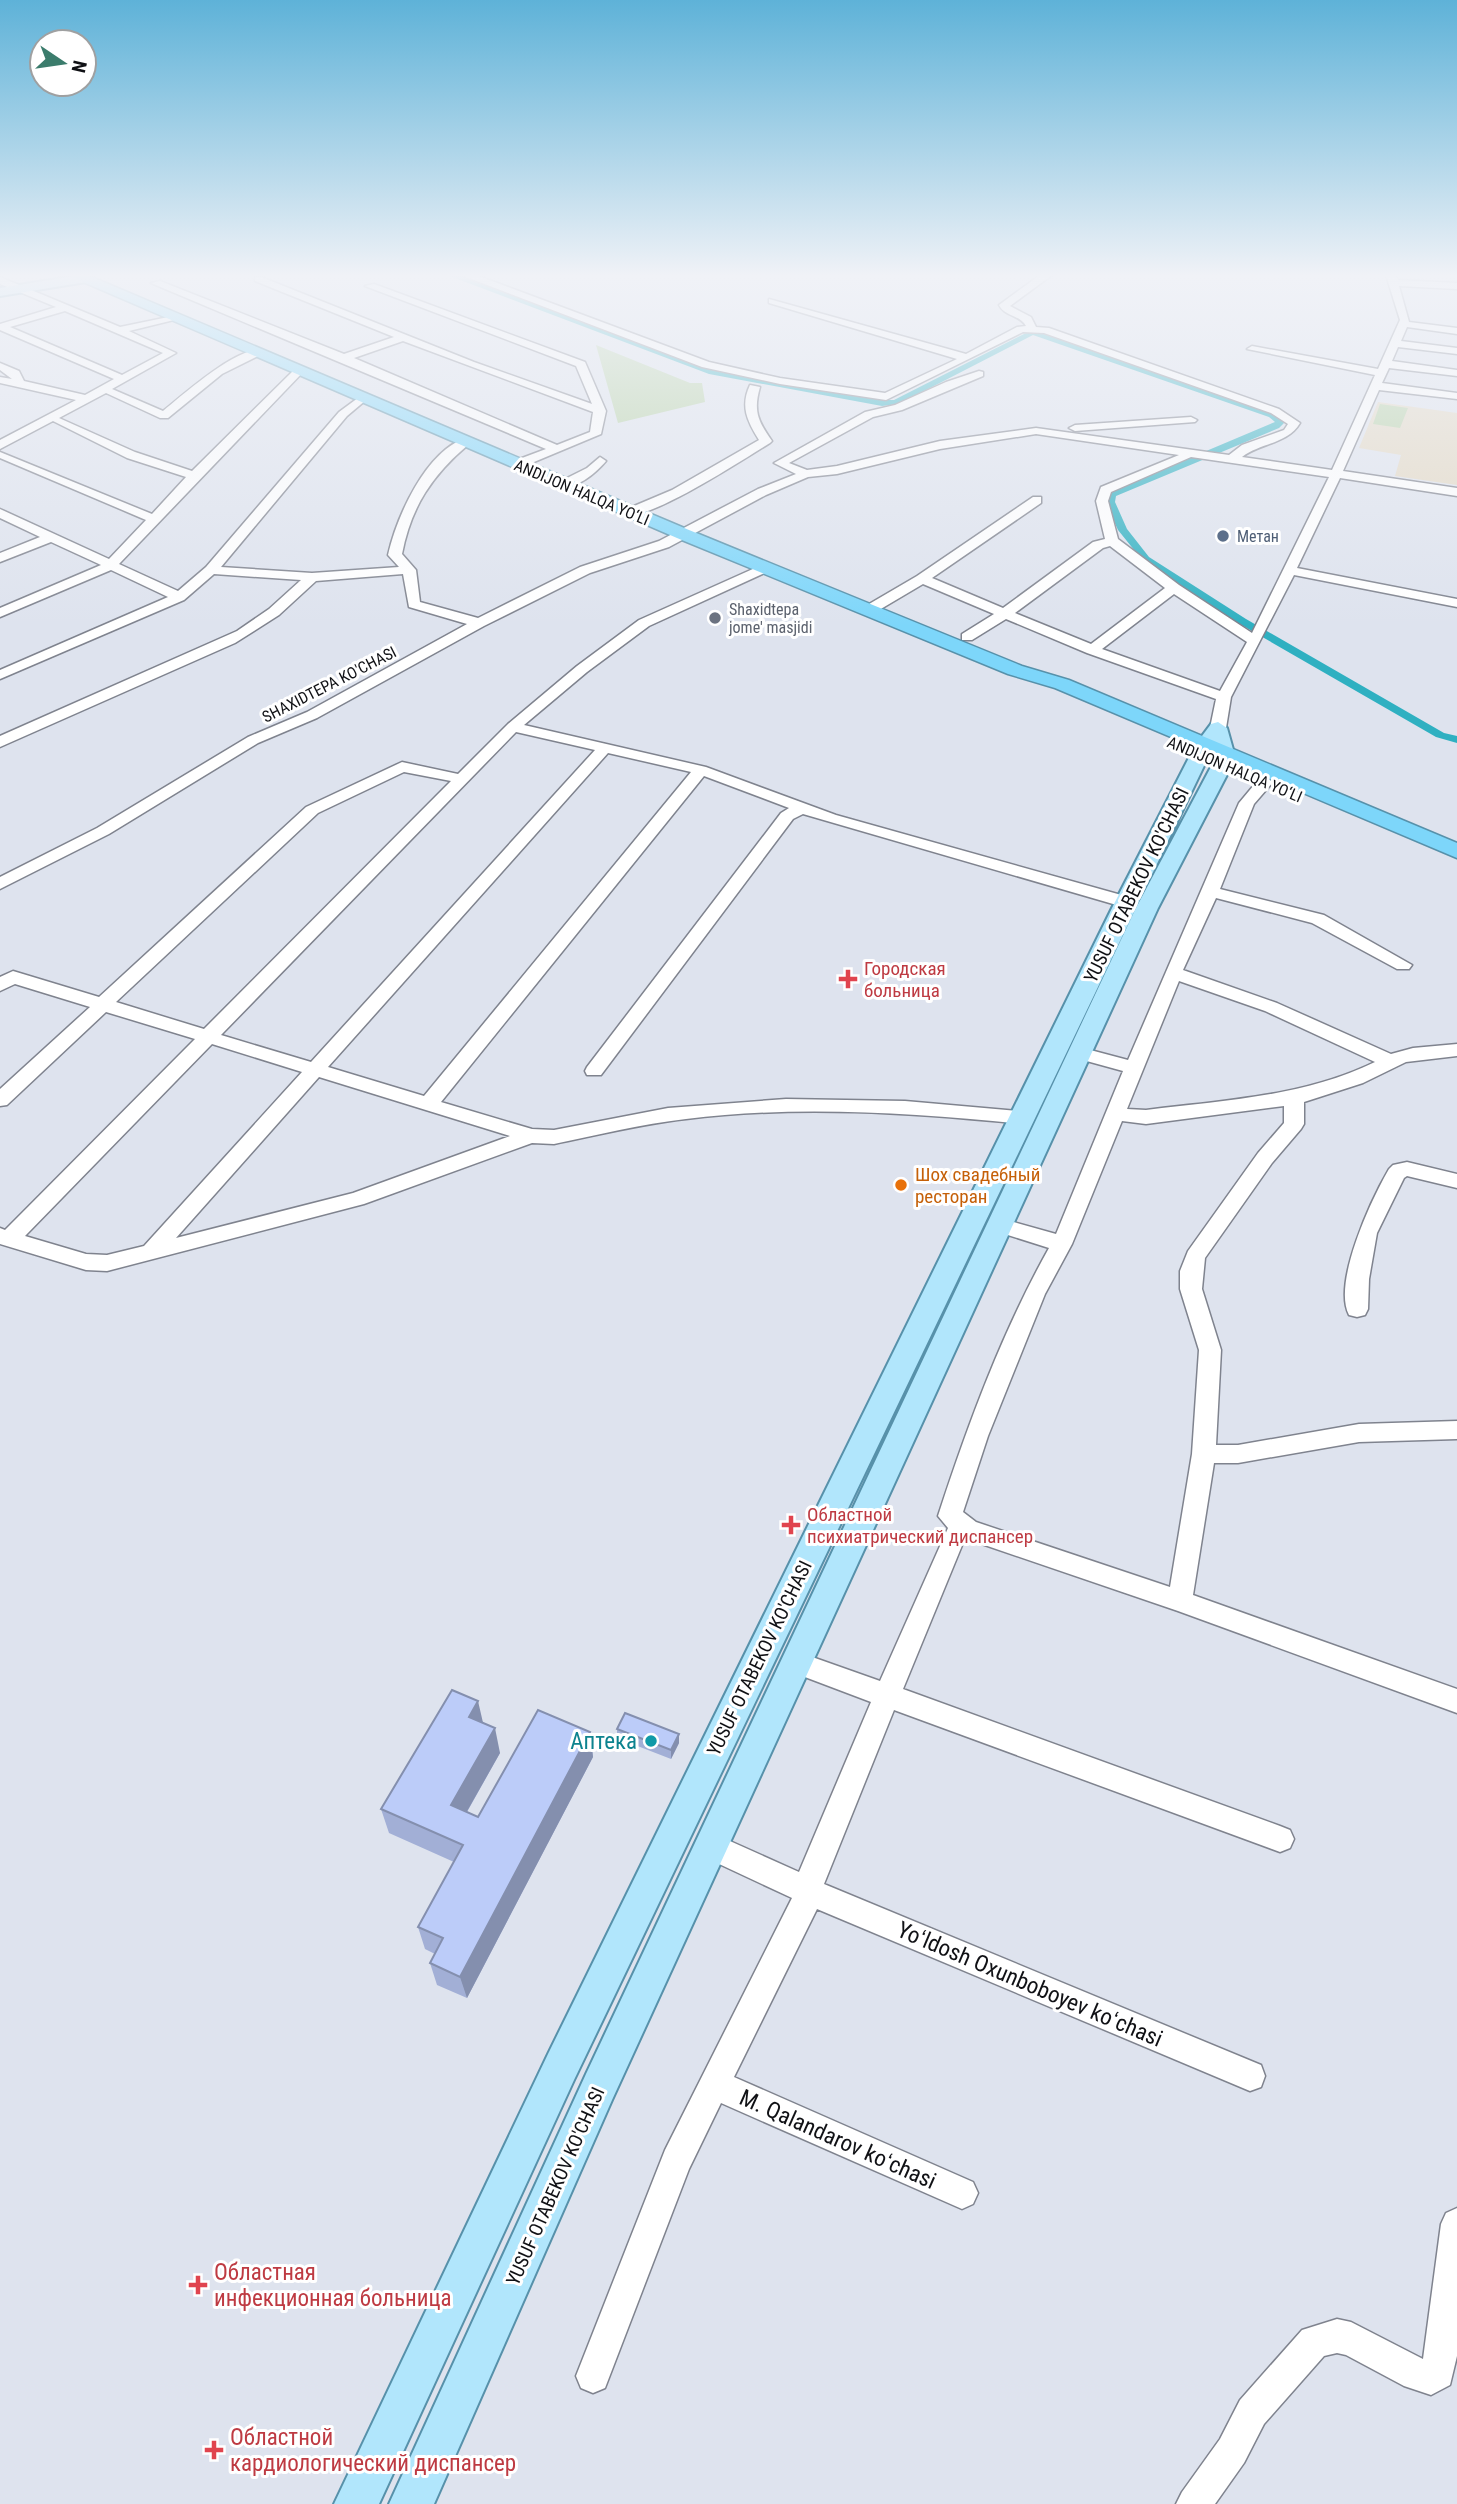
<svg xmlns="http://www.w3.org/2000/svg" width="1457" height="2504" viewBox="0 0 1457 2504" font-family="'Roboto Condensed',sans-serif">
	<rect width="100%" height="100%" fill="#dee3ee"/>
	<path fill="#e3d8c3" d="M1378,402L1457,413V485L1395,476L1401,455L1359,448Z"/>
	<path fill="#b6d1a5" d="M596,345L690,383H702L705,402L618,423Z
		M1380,404L1408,408L1400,428L1373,424Z"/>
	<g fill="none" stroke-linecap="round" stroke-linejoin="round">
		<path fill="#2fb0c1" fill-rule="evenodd" d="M447,275H458L714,370L882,400H894L1032,330L1275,413L1283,419L1284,423L1279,428L1116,496L1115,502L1127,529L1149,557L1246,619L1444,733L1457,736V743L1436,737L1238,623L1143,561L1118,530L1105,502L1109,492L1275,422L1269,417L1033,335L899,404L882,406L709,374Z"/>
		<g stroke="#7f838e" stroke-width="3">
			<path id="minor" d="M461,275H476L709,362L780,378L885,393L957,359L769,303V299L966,354L1017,327L1026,326C1020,315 1004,316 999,305L1040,275H1052L1010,306L1031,317L1036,327L1049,328L1279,409L1300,423C1288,444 1260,443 1242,457L1332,470L1375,375L1247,349L1252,346L1378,369L1400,320L1386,275H1396L1398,280L1457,283V289L1399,286L1409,322L1457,328V334L1407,327L1401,341L1457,348V354L1398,347L1392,361L1457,370V376L1389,368L1382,383L1457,393V399L1379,390L1343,471L1457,488V496L1340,478L1297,568L1457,599V607L1294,575L1231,697L1226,728L1218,733L1213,731L1210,728L1216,699L1087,653L1006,619L972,640H962V634L994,614L923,584L874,613H864V607L917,576L1033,497H1041V503L932,578L1003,608L1093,542L1105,539L1096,501L1101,487L1179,455L1036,434L940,449L837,474L808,477L766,495L669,547L590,573L484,626L317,718L258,743L109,834L0,889V877L97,828L248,737L307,712L467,624L409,607L403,574L316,581L279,615L235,643L0,747V736L237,631L269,609L301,580L214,574L184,600L0,679V670L168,597L111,570L0,617V608L101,565L51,542L0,562V553L40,537L0,518V509L109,559L146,520L0,458V452L152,514L186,477L127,458L53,421L0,449V440L76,400L0,383V377L12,379L0,370V363L19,371L24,381L85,395L114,379L0,330V324L56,307L0,284V277L120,327L178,315V319L129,331L176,353L112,389L163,411C183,395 236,347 262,350V354L222,374L168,418H160L106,393L59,418L135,452L192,471L296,368L305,370L119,564L178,591L206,567L339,412L362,395L368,398L366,400L347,416L221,567L312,573L399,567L388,555C397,516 425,453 465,438L471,442L469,444C432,475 411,507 402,554L416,570L420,602L478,618L580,567L659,541L758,489L796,474L774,463L865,412L895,405L946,382L979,371L983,372V376L902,410L873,417L789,463L807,470L837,466L940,441L1036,428L1229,455L1242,445L1284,430L1288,424L1271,413L1044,333L1023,332L886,400L780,384L702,367ZM65,311L163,353L122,375L10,327ZM1191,457L1329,477L1252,633L1179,585L1118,539L1108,501L1111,492ZM1110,546L1165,588L1091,644L1015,613L1103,548ZM1174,594L1247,642L1220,691L1102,649Z
				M255,277H261L474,362L592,404L576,366L365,286L374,284L585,362L606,411L601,434L522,467H514V461L546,449L151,283L160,281L344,354L394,337L255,281ZM403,341L593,412L590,432L557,445L354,358Z
				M750,385L760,387C753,411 758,421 772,441L770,443C744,459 652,519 627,515V509L672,490L759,440C747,421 740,406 750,385Z
				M1191,417L1197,420L1195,422L1075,431L1069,428L1075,425Z
				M600,457L606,461C596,473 577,489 561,487V481L587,468Z
				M764,564L769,565V571L649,626L587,672L524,725L706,767L836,815L1132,898L1135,902L1132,906H1120L803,814L793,819L601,1075H587L585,1071L587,1067L781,813L789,808L704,776L441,1102L532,1129L554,1130L668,1108L786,1099L905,1101L1030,1112L1033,1117L1030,1122L1023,1124C912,1113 797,1105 686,1119C641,1124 598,1135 554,1144L532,1143L364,1204L107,1271L86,1270L0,1244V1228L5,1230L195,1039L106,1012L7,1105L0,1106V1089L90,1007L15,984L0,991V977L13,971L99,997L306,807L402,762L458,774L508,724L577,666L639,620ZM516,732L595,750L311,1062L221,1035ZM608,753L691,772L424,1096L328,1067ZM404,772L451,781L204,1029L116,1002L318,813ZM212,1044L302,1072L144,1246L107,1255L86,1254L25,1236ZM319,1077L510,1136L353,1193L176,1238Z
				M1265,777L1273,782L1254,804L1220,889L1324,915L1412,965L1409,969H1397L1312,923L1216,898L1183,970L1277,1003L1391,1054L1413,1048L1457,1044V1056L1406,1062L1363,1083L1304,1102V1124L1301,1129L1272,1163L1205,1258L1202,1289L1221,1350L1216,1445H1238L1359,1424L1457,1421V1439L1359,1442L1238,1463H1214L1193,1595L1457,1689V1713L1178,1611L970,1540L963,1543L903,1689L1280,1826L1290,1830L1294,1839L1290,1848L1280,1852L894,1710L824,1884L1261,2065L1265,2076L1261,2087L1250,2091L817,1909L734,2077L973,2182L978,2193L973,2204L962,2209L721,2103L689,2169L605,2388L593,2393L581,2388L576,2376L665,2150L792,1898L702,1856L698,1846L702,1836L712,1833L799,1872L871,1702L789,1671L785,1663L789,1655L798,1652L880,1681L948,1528L938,1516C968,1424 1002,1332 1049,1248L992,1230L989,1225L992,1220L999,1218L1056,1234L1123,1071L1072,1057L1070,1053L1072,1049L1079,1047L1128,1060L1239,803L1259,779ZM1179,981L1265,1011L1375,1062C1303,1097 1224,1100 1146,1110L1127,1109ZM1284,1106V1123L1258,1153L1188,1251L1180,1271V1289L1199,1350L1192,1454L1170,1587L976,1522L963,1512L988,1436L1045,1294L1072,1244L1122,1121L1146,1124Z
				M1407,1162L1457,1174V1188L1407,1176L1404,1178L1377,1233L1369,1279L1368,1309L1365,1315L1357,1317L1349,1315C1332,1283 1372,1198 1389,1169L1393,1165Z
				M1457,2208V2356L1450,2385L1431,2395L1404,2386L1346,2355L1337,2353L1324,2356L1264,2424L1244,2463L1215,2504H1176L1182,2492L1220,2439L1240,2400L1302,2330L1337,2319L1351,2322L1423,2359L1441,2224L1446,2213Z"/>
		</g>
		<g stroke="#5791aa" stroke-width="4">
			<path id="major" d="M81,275L86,276V282L0,296V288Z
				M1218,722L1227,728L1234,753L1232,765L1158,908L612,2100L434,2504H389L586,2074L1136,908L1212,765L1213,747L574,2080L379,2504H334L548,2054L1115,902L1196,744L1211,724Z"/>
		</g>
		<g stroke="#5791aa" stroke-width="3">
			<path id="highway" d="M67,275H87L689,530L1022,666L1069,680L1457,843V858L1055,688L1008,674L677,538Z"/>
		</g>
		<use href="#minor" fill="#fff" fill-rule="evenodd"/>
		<use href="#major" fill="#b1e6fc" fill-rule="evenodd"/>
		<use href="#highway" fill="#7dd6fa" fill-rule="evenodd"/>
	</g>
	<path fill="#a2afd6" d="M483,1723L500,1753L467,1812L478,1817L590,1732L593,1757L467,1998L437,1985L430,1963L435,1954L425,1949L418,1927L454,1862L389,1833L381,1809Z
		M617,1729L679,1734V1743L671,1759L617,1738Z"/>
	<path fill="#848fae" d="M478,1701L484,1727L469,1717Z
		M495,1728L500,1753L457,1829L451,1805Z
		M590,1732L593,1757L467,1998L460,1977Z
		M679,1734V1743L671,1759V1750Z"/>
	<path fill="#bcccf9" stroke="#848fae" stroke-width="2" d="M452,1690L478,1701L469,1717L495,1728L451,1805L478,1817L538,1710L590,1732L460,1977L430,1963L443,1938L418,1927L463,1845L381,1809Z
		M625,1713L679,1734L671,1750L617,1729Z"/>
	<linearGradient id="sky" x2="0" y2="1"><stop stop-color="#5eb2d8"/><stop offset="0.44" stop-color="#f0f2f7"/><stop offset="1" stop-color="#f0f2f7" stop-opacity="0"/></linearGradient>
	<rect width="1457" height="626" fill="url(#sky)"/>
	<circle fill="#5c6f8a" stroke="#fff" stroke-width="2.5" cx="1223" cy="536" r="7"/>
	<circle fill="#6b7280" stroke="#fff" stroke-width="2.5" cx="715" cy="618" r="7"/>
	<g fill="#e0444e" stroke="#fff" stroke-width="2.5">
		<path d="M844.5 968.5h7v7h7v7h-7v7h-7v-7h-7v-7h7z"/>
		<path d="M787.5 1514.5h7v7h7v7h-7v7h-7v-7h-7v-7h7z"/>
		<path d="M194.5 2274.5h7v7h7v7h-7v7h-7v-7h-7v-7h7z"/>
		<path d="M210.5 2439.5h7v7h7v7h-7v7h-7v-7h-7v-7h7z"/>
	</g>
	<circle fill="#e8710a" stroke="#fff" stroke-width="2.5" cx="901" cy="1185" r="7"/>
	<circle fill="#0f9aa8" stroke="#fff" stroke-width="2.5" cx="651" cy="1741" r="7"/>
	<g text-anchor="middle" stroke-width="6" stroke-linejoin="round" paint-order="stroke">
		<g font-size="16" fill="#101115" stroke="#fff">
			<text transform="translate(582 492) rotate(23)" y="6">ANDIJON HALQA YO‘LI</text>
			<text transform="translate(329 684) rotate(-27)" y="6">SHAXIDTEPA KO'CHASI</text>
			<text transform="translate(1235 769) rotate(23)" y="6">ANDIJON HALQA YO‘LI</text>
		</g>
		<g font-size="16" fill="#4e5e75" stroke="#fff" text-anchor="start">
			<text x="1237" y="542">Метан</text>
		</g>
		<g font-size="16" fill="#5b616d" stroke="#fff" text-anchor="start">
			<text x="729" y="615">Shaxidtepa<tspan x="729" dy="18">jome' masjidi</tspan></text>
		</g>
		<g font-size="19" fill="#101115" stroke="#fff">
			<text transform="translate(1136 885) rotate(-64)" y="7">YUSUF OTABEKOV KO'CHASI</text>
			<text transform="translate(759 1658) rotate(-64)" y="7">YUSUF OTABEKOV KO'CHASI</text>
			<text transform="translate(555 2186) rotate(-66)" y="7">YUSUF OTABEKOV KO'CHASI</text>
		</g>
		<g font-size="19" fill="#be3a42" stroke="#fff" text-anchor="start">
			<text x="864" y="975">Городская<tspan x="864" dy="22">больница</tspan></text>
			<text x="807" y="1521">Областной<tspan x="807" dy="22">психиатрический диспансер</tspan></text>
		</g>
		<g font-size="19" fill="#c56008" stroke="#fff" text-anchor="start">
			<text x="915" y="1181">Шох свадебный<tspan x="915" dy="22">ресторан</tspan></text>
		</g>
		<g font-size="23" fill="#0d838f" stroke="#fff" text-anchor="end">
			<text x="637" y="1749">Аптека</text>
		</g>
		<g font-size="23" fill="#101115" stroke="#fff">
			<text transform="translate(1030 1984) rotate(23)" y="8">Yoʻldosh Oxunboboyev koʻchasi</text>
			<text transform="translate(838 2139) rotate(24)" y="8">M. Qalandarov koʻchasi</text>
		</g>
		<g font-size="23" fill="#be3a42" stroke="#fff" text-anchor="start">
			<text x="214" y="2280">Областная<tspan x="214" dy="26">инфекционная больница</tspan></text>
			<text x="230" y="2445">Областной<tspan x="230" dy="26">кардиологический диспансер</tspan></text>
		</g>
	</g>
	<g transform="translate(63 63) rotate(103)"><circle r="33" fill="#ffffff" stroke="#9fa0a1" stroke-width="2"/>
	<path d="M0-5L12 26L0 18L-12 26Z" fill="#3b7c6c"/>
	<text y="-10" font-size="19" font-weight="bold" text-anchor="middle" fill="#101115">N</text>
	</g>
</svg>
